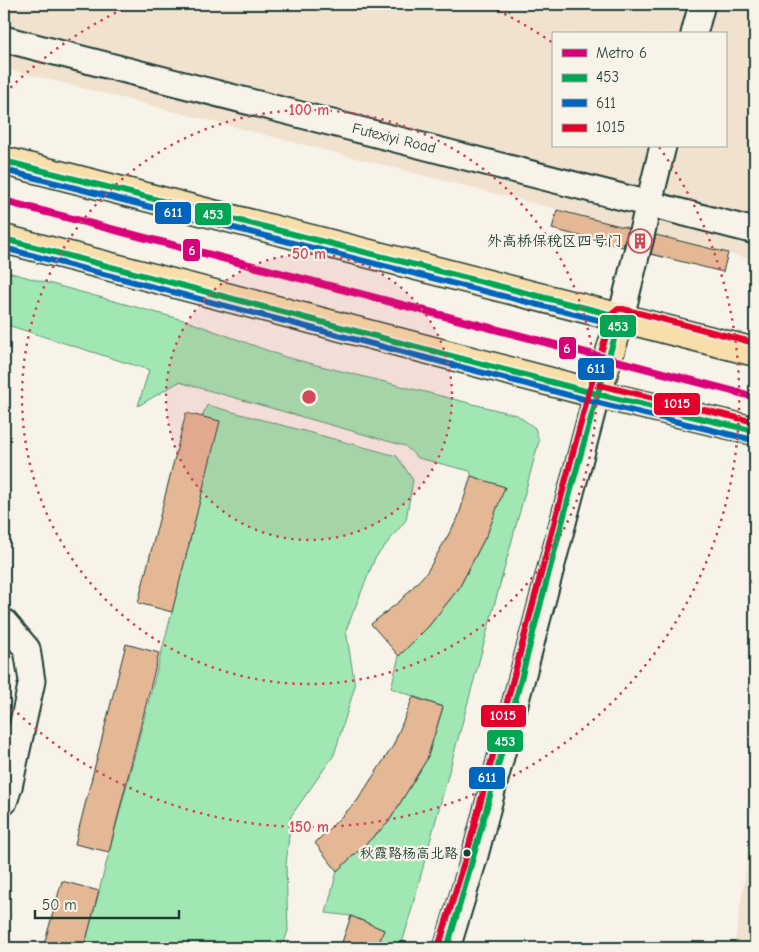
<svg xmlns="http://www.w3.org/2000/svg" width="759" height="952" viewBox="0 0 759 952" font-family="'Comic Neue','LXGW WenKai TC',sans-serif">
	<rect width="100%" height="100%" fill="#f7f3e8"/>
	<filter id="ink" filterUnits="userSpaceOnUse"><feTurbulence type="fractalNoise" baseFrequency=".02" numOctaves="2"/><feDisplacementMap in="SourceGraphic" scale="10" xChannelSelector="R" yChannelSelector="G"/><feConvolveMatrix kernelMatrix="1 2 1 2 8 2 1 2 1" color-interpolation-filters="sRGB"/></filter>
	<g filter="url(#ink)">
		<path fill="#f1e1cf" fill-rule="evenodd" d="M4,4H755V260L4,68ZM553,34H725V146H553Z
			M755,817V948H734L752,830Z"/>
		<path fill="#a0e7b4" stroke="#609274" d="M4,271L187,321L285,357L517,415L535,428L539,441L401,948H377L384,930L351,916L326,913L337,871L388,823L427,759L443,707L391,688L399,656L428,627L459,588L488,532L470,471L418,458L405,446L179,382L138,406L149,370L4,324Z
			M207,405L397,456L413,480L406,520L375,558L346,630L355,686L334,755L291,816L286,865L288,931L282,948H84L172,612L202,417Z"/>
		<path fill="#e4b795" stroke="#1f3d34" d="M557,210L628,228L623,247L552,229Z
			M656,235L728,253L723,272L651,254Z
			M186,413L220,421L172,612L138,603Z
			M471,476L505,487L488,532L459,588L428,627L399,656L371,624L400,601L427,572L458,518Z
			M126,644L159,653L109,852L75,844Z
			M413,697L443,707L427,759L388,823L337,871L315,843L357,801L393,746Z
			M62,881L99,891L84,948H43Z
			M351,916L384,930L377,948H340Z"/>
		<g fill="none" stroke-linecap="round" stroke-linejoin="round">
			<g stroke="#1f3d34" stroke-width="29">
				<path id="minor" d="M694,34L702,4
					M4,39L755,231
					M621,317L663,146
					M4,622L27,649L32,681L9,787L4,802
					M447,948L474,859L597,394"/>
			</g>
			<g stroke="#1f3d34" stroke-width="31">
				<path id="major" d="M4,161L755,352
					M4,239L597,394L755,431
					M597,394L621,317"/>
			</g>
			<use href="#minor" stroke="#f7f3e8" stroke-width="25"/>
			<use href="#major" stroke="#f8deab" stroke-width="28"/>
			<g stroke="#f7f3e8" stroke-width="10">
				<path id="bus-1" d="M4,161L621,317C556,525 510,739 447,948
					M4,239L597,394L755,431"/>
			</g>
			<g stroke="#f7f3e8" stroke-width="10">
				<path id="bus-2" d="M4,170L610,323L589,392L466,857L439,945
					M4,248L595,402L753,440"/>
			</g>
			<g stroke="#f7f3e8" stroke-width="10">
				<path id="bus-3" d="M599,385L755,422
					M439,945L466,857L589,392L613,313L618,309H623L755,343"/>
			</g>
			<use href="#bus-1" stroke="#00a651" stroke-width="6"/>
			<use href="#bus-2" stroke="#0065bd" stroke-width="6"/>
			<use href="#bus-3" stroke="#e4002b" stroke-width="6"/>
			<g stroke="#f7f3e8" stroke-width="11">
				<path id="metro-1" d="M4,201L755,397"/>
			</g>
			<use href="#metro-1" stroke="#d9017a" stroke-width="8"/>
		</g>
	</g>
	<circle cx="309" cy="397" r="143" fill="#d1495b" fill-opacity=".12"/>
	<g fill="none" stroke="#d1495b" stroke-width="2.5" stroke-dasharray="2.5 5">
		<circle cx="309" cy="397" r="143"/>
		<circle cx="309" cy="397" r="287"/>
		<path d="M5 93A430 430 0 0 1 134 4M484 4A430 430 0 0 1 553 43M659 147A430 430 0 0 1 5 701"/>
	</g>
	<defs>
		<g id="building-ring" transform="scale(1.25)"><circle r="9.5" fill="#f7f3e8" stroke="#d1495b" stroke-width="1.5"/><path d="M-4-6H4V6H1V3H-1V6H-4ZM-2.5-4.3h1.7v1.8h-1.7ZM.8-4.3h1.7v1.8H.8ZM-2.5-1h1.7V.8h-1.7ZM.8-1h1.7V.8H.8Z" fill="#d1495b"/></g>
	</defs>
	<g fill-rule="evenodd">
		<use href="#building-ring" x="640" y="241"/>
	</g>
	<circle fill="#1f3d34" stroke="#f7f3e8" stroke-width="2" cx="467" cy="853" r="4.5"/>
	<g text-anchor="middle" stroke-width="4.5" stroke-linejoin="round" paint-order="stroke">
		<g font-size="14" fill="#1f3d34" stroke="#f7f3e8" text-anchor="end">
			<text x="458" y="858">秋霞路杨高北路</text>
		</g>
		<g font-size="15" fill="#1f3d34" stroke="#f7f3e8">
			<text transform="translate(394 138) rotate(14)" y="5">Futexiyi Road</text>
		</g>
		<g font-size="15" fill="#1f3d34" stroke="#f7f3e8" text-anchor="end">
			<text x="622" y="246">外高桥保税区四号门</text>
		</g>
	</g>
	<circle cx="309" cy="397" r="8" fill="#d1495b" stroke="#f7f3e8" stroke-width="2.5"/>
	<g font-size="15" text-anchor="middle" font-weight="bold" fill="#d1495b" stroke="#f7f3e8" stroke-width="4.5" stroke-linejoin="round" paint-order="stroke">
		<text x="309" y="115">100 m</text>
		<text x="309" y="259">50 m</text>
		<text x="309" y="832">150 m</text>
	</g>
	<g stroke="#f7f3e8" stroke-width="2">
		<rect x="154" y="201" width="38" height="24" rx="5" fill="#0065bd"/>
		<rect x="194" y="202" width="38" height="24" rx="5" fill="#00a651"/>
		<rect x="182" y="238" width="19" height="24" rx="5" fill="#d9017a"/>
		<rect x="599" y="314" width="38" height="24" rx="5" fill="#00a651"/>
		<rect x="558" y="336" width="19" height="24" rx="5" fill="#d9017a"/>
		<rect x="577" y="357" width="38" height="24" rx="5" fill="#0065bd"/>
		<rect x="653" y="392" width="48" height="24" rx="5" fill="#e4002b"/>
		<rect x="480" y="704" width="47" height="24" rx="5" fill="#e4002b"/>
		<rect x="486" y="729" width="38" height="24" rx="5" fill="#00a651"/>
		<rect x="468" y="766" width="38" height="24" rx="5" fill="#0065bd"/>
	</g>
	<g font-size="14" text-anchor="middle" font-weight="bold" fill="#fff">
		<text x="173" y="217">611</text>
		<text x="213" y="219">453</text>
		<text x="192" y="255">6</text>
		<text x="618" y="331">453</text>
		<text x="567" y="353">6</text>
		<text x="596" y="373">611</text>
		<text x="677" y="408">1015</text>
		<text x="503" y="720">1015</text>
		<text x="505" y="746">453</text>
		<text x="487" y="782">611</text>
	</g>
	<rect width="759" height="952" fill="none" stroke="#f7f3e8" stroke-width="20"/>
	<rect x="10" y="10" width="739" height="932" fill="none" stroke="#1f3d34" stroke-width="2" filter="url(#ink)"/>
	<rect x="552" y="32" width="175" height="115" fill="#f7f3e8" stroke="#a1aaa0"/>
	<rect x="562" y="49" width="25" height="8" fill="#d9017a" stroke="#a1aaa0"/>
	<text x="596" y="58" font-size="15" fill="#1f3d34">Metro 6</text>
	<rect x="562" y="74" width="25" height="8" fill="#00a651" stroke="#a1aaa0"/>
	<text x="596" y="82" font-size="15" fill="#1f3d34">453</text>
	<rect x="562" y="99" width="25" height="8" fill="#0065bd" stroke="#a1aaa0"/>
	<text x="596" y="108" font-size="15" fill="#1f3d34">611</text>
	<rect x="562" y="124" width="25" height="8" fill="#e4002b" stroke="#a1aaa0"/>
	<text x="596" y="132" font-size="15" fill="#1f3d34">1015</text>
	<path d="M35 910v8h144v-8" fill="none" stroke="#1f3d34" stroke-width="2.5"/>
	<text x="42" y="910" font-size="15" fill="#1f3d34" stroke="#f7f3e8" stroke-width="4" paint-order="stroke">50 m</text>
</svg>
